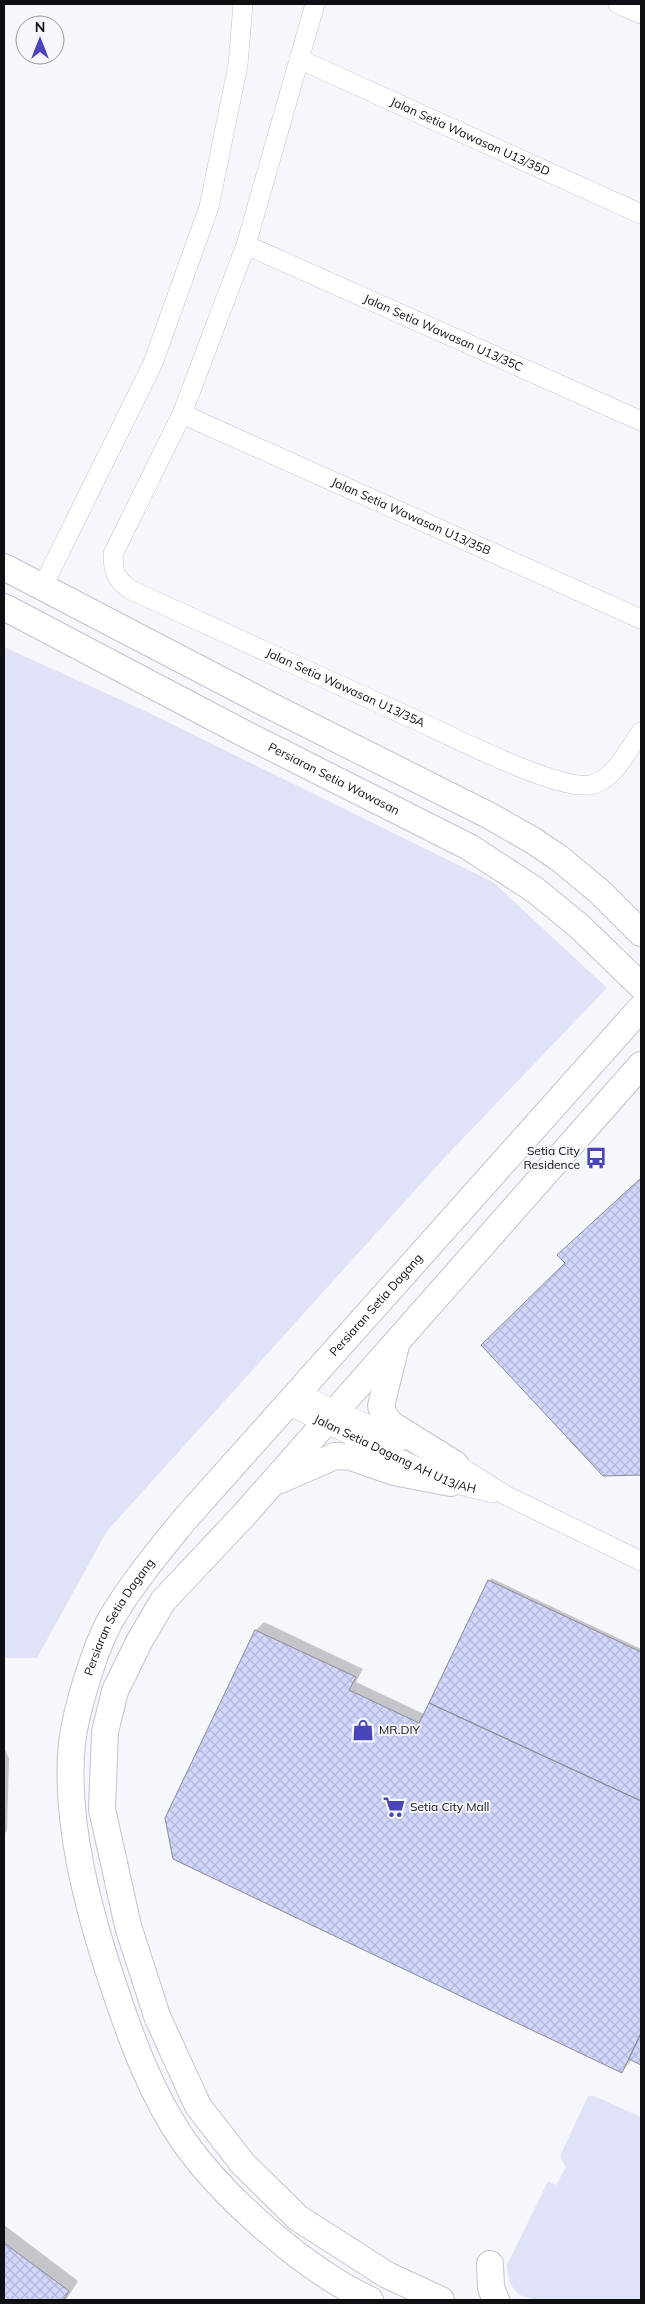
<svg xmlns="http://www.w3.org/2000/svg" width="645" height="2304" viewBox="0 0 645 2304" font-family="Mulish,sans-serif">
	<defs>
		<pattern id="building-cross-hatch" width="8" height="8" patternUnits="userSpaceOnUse" patternTransform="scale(1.25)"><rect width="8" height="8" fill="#d1d6fd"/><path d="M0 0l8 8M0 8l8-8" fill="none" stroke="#b2b6d8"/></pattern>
	</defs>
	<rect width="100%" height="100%" fill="#f6f7fd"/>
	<path fill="#e0e3f8" d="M4,647L143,710L493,882L607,988L447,1155L107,1531L37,1658H4Z
		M588,2096H594L641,2117V2300C614,2300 548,2304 524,2297C511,2292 507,2277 507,2265L548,2181L556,2185L566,2167L560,2156Z"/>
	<path fill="#0003" d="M641,1178V1474L603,1475L567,1263L578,1236Z
		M491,1578L641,1649V2064L632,2059L622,2072L166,1818L256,1630L264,1622L363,1669L356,1682L424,1714Z
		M4,1748L9,1758L7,1831L4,1834Z
		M4,2225L78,2281L66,2300H4Z"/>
	<path fill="url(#building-cross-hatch)" stroke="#8a8b95" d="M641,1178V1475L603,1476L481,1345L565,1263L557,1255Z
		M488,1580L641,1652V1801L429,1703Z
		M255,1630L356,1677L349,1690L419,1723L429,1703L641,1801V2033L622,2073L173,1859L165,1818Z
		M641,2033V2065L629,2059Z
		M4,2243L69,2291L63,2300H4Z"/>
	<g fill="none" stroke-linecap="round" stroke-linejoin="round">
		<g stroke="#c2c3cd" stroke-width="20">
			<g id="street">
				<path id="s1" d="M315,4L246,245L182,414L113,554C113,572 116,580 131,590C227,634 322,677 418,721C453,737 556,790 590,785C613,782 629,748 641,732"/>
				<path d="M618,4L641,14"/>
				<path id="s2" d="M299,59L641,214"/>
				<path id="s3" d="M246,245L641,421"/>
				<path id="s4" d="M182,414L641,619"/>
				<path d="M43,586L153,363L209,207L238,65L243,4"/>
				<path d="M298,1393L402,1440"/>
				<path id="s5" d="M287,1405L451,1483L493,1493"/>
				<path d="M445,1459L461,1467L507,1496L641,1561"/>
			</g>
		</g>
		<g stroke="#c2c3cd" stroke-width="28">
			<g id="secondary">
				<path d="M4,567L261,701L490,816L532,840L559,858L600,892L641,933"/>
				<path id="s6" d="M4,607L245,734L469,847L535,890L579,926L641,986"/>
				<path d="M396,1345L381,1406L384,1416L392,1425L455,1464"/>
				<path d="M280,1480L335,1456L351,1457L394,1472L451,1483"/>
				<path d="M490,2264L491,2288L496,2300"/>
				<path id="s7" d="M370,2300C307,2271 225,2199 185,2143C152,2096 132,2041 114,1987C89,1913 64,1821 72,1743C76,1710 95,1647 111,1619C132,1583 159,1551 185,1519L641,1008"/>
				<path d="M441,2300L387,2275L298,2218L243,2164L198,2106L157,2016L128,1926L102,1809L105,1732L115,1691L140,1640L163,1601L243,1516L641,1065"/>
			</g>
		</g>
		<use href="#street" stroke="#fff" stroke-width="19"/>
		<use href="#secondary" stroke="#fff" stroke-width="26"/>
	</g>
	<defs>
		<g id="bus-bare" transform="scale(1.725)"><path d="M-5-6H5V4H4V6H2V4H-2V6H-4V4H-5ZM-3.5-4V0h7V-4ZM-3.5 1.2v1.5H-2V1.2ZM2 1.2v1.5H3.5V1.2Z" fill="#4944ba" stroke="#f6f7fd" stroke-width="2.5" paint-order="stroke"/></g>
		<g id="shop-bare" transform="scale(1.725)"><path d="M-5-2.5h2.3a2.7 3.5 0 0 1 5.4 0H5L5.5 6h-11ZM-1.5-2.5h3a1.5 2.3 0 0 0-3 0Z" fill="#4944ba" stroke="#f6f7fd" stroke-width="2.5" paint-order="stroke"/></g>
		<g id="supermarket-bare" transform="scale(1.725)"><path d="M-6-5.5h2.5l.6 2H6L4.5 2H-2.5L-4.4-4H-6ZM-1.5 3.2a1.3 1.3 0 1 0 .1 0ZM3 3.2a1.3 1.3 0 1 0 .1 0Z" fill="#4944ba" stroke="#f6f7fd" stroke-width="2.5" paint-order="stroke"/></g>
	</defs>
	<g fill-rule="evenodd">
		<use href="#bus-bare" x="596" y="1158"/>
		<use href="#shop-bare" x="363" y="1730"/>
		<use href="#supermarket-bare" x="394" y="1807"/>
	</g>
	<g text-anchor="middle" stroke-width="4" stroke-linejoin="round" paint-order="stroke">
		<g font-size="12" fill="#0e0f12" stroke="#f6f7fd">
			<text dy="4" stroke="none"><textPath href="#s2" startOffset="188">Jalan Setia Wawasan U13/35D</textPath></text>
			<text dy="4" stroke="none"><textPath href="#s3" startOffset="216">Jalan Setia Wawasan U13/35C</textPath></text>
			<text dy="4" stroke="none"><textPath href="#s4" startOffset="251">Jalan Setia Wawasan U13/35B</textPath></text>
			<text dy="4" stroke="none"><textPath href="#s1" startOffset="866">Jalan Setia Wawasan U13/35A</textPath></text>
			<text dy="4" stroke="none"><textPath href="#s6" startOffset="372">Persiaran Setia Wawasan</textPath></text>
			<text dy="4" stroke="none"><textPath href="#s7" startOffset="1208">Persiaran Setia Dagang</textPath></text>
			<text dy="4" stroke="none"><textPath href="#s5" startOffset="119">Jalan Setia Dagang AH U13/AH</textPath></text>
			<text dy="4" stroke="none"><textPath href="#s7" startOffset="802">Persiaran Setia Dagang</textPath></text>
		</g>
		<g font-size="12" fill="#0e0f12" stroke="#f6f7fd" text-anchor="start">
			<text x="580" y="1155" text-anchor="end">Setia City<tspan x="580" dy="14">Residence</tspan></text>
			<text x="379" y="1734">MR.DIY</text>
			<text x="410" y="1811">Setia City Mall</text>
		</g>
	</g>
	<rect width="645" height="2304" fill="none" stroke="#0e0f12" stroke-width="10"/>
	<g transform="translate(40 40)"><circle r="24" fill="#f6f7fd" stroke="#999a9f"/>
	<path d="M0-4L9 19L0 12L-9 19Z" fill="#4944ba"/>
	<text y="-8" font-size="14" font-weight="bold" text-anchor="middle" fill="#0e0f12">N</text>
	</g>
</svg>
